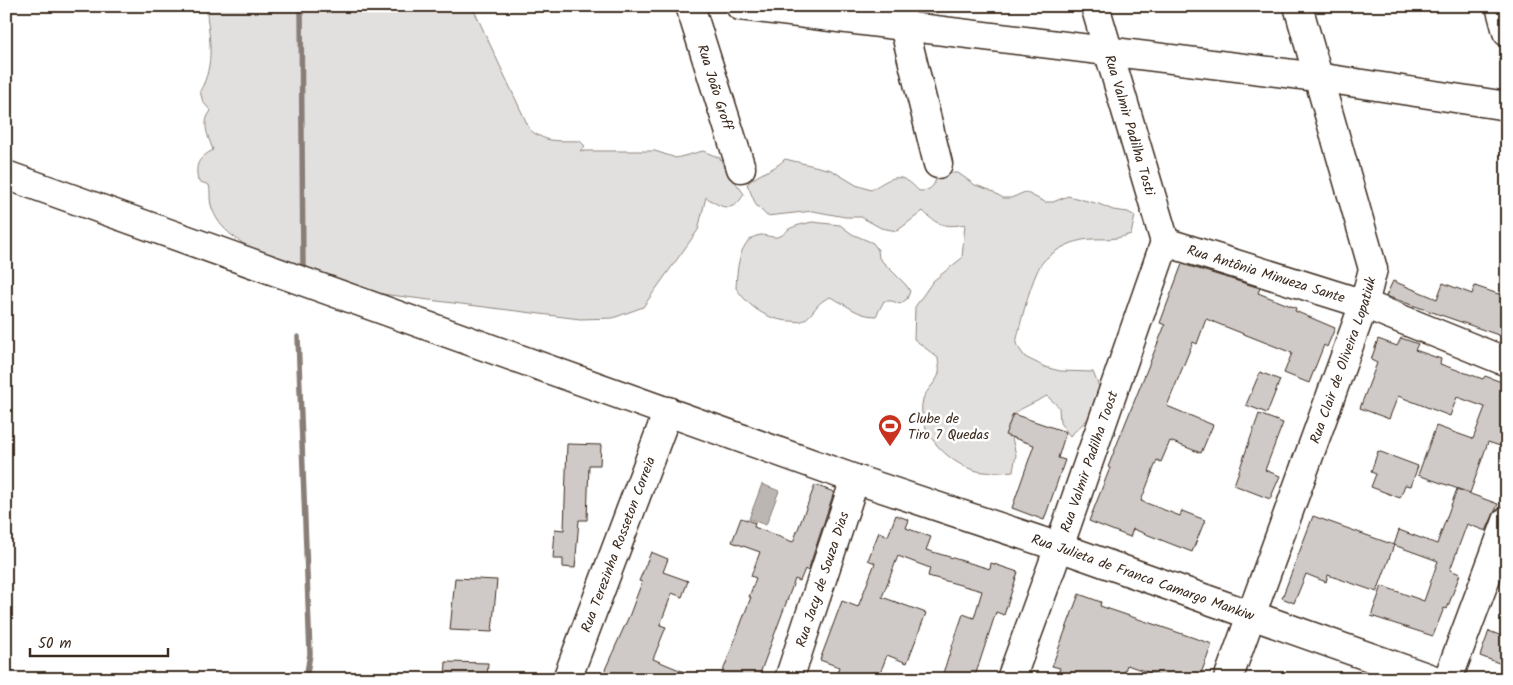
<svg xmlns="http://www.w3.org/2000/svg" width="1513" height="685" viewBox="0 0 1513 685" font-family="Kalam,sans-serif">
	<rect width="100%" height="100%" fill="#fff"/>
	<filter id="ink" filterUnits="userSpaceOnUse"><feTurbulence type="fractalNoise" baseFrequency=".02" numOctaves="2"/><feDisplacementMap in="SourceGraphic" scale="10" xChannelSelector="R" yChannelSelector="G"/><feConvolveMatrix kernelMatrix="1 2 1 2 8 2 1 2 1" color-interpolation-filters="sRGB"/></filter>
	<g filter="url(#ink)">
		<path fill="#e2e0de" stroke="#8e857e" d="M206,6H472L530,130C549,144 557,140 580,141L585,146L580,151H655L676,158L703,151L720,158L723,165L744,194C733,214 721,208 706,197L698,230L643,307L613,318L580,319L374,293L263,257C242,241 219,233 211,205C209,198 211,191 209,185L198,181C195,165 197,159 213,150C208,136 201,123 211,111L203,102L200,91C216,63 209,36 206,6Z
			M785,159L831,170L856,185L871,190C892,177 900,170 919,191C929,191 933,188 936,179L950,173H958L975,185L990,190L1003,198H1011L1025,192L1045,202H1053L1068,196L1099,204L1113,210L1128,212L1135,216L1131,234C1110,242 1101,237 1082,240C1068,243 1051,252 1042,263C1032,276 1019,327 1016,344L1025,357L1045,367L1060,371L1093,372L1102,394L1091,416L1070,436L1060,423L1059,407L1047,396L1017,411L1009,425L1016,455L1013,471C1003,472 993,473 983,472C953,469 914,432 923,399C926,390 937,382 939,373C940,369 938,362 938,358L914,339L915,307L933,281L962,258L965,224C946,228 936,225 923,211L897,231L881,228L861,217H845L813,211L767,216L756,205L747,184C761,171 772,172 785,159Z
			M812,222L840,225L852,234L873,243L878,250L879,258L906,285L910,291L907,299L900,304L892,301H884L876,316C856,316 847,304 830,297C815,303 815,313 804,320C799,323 796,321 790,321C767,320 749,307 736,288C737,272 738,237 761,235C768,235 774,239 780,236C784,235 786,231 789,229C796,225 804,224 812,222Z"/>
		<path fill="#bcb6b3" stroke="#887e77" d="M762,484L779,491L766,525L749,519Z"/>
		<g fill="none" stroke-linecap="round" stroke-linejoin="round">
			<path stroke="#887e77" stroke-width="5.5" d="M301,6L303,267
				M298,337L310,654L306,679"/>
		</g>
		<path fill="#cfcac7" stroke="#3b2a1e" d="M1182,264L1260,288L1258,293L1296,308L1295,311L1335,328L1327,347L1324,345L1309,383L1284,373L1292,353L1206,319L1197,344L1193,342L1167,406L1213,425L1201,453L1170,441L1161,462L1157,460L1141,501L1180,516L1182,511L1205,520L1192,552L1133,529L1130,537L1089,521L1110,468L1108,467L1117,444L1165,325L1160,323Z
			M1393,281L1437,299L1443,283L1472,294L1475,286L1507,297V338L1386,296Z
			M1401,338L1418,344L1415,350L1441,359L1440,364L1483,379L1485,376L1507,384V437L1503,447L1488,442L1470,493L1418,475L1436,426L1473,439L1485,407L1457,397L1450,416L1398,396L1389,419L1360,408L1377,363L1371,360L1378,339L1397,346Z
			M1260,372L1280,380L1267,413L1246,405Z
			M1013,414L1066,432L1058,458L1065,460L1044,520L1012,508L1034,445L1005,435Z
			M1259,414L1283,423L1265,470L1280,476L1270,499L1234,485Z
			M567,444L601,445L600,465H589L587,520H579L575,568L563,567V559H553L555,529L564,530Z
			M1378,451L1418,466L1411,486L1405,485L1400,498L1371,487L1376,474L1371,472Z
			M815,485L834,492L808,571L805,569L800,581L795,579L758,679H720L751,597H749L756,578L751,576L760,552L732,542L741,518L755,523L754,527L793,542Z
			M1457,489L1498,504L1486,531L1467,524L1450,570L1460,574L1447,609L1444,608L1433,636L1371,616L1382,586L1424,601L1438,561L1394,545L1399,530L1437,544Z
			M896,515L909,520L906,528L931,537L926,550L990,569L991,563L1018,572L1004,615L996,612L974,679H941L963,614L974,618L982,591L928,576L930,568L898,556L882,597L926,613L907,663L887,655L878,679H835L839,667L820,660L842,601L858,607L875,563L868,560L879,532L888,536Z
			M1313,516L1394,545L1377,592L1328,575L1326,582L1306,574L1294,603L1282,598Z
			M651,552L668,559L663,572L688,581L682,597L672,593L660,625L666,627L653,659L701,679H616L603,674L630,614L642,582L639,581Z
			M455,578L497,580L492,632L450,630Z
			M1079,594L1101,602L1100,606L1212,644L1199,679H1167L1127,665L1122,679H1056L1060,668L1052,666Z
			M1489,631L1507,638V666L1480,656Z
			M446,662L488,663L487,679H445Z"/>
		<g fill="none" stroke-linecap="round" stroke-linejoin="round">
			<g stroke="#3b2a1e" stroke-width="31">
				<g id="minor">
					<path id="s1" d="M690,6L741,168"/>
					<path d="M740,6L1317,77L1507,106"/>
					<path d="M899,6L938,164"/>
					<path id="s2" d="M1095,6L1165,242"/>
					<path d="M1500,6L1507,32"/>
					<path id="s3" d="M6,175L855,479L1059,547L1432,679"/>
					<path id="s4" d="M1165,242L1364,304L1507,362"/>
					<path id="s5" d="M567,679L668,411"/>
					<path id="s6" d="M789,679L855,479"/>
					<path id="s7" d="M1011,679L1059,547L1165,242"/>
					<path id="s8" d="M1228,679L1364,304L1373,269L1298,6"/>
					<path d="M1448,679L1507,521"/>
				</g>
			</g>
			<use href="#minor" stroke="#fff" stroke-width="28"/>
		</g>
	</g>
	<defs>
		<g id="stadium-pin" transform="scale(1.25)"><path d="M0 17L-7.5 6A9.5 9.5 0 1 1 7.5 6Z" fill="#c8321e" stroke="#fff"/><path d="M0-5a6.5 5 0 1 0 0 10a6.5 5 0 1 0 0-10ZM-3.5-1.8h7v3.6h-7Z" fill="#fff"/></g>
	</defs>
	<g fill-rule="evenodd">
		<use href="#stadium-pin" x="890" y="426"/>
	</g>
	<g text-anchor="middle" stroke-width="5" stroke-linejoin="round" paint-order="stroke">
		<g font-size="14" fill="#3b2a1e" stroke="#fff">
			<text dy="5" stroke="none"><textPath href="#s1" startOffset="85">Rua João Groff</textPath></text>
			<text dy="5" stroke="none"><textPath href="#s2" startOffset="124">Rua Valmir Padilha Tosti</textPath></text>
			<text dy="5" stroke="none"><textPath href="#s4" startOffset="106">Rua Antônia Minueza Sante</textPath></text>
			<text dy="5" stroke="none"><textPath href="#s8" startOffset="339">Rua Clair de Oliveira Lopatiuk</textPath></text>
			<text dy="5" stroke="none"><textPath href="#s7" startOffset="231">Rua Valmir Padilha Toost</textPath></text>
			<text dy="5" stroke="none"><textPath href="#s5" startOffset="144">Rua Terezinha Rosseton Correia</textPath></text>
			<text dy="5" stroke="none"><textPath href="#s3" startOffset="1206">Rua Julieta de Franca Camargo Mankiw</textPath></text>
			<text dy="5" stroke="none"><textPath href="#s6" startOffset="105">Rua Jacy de Souza Dias</textPath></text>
		</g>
		<g font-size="14" fill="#3b2a1e" stroke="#fff" text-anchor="start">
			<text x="908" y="423">Clube de<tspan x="908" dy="16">Tiro 7 Quedas</tspan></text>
		</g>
	</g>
	<rect width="1513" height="685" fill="none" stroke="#fff" stroke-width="25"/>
	<rect x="12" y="12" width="1488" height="660" fill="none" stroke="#3b2a1e" stroke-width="2" filter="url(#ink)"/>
	<path d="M30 648v8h138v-8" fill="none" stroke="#3b2a1e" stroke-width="2.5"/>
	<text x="38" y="648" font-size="15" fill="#3b2a1e" stroke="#ffffff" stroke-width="4" paint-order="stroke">50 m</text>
</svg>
